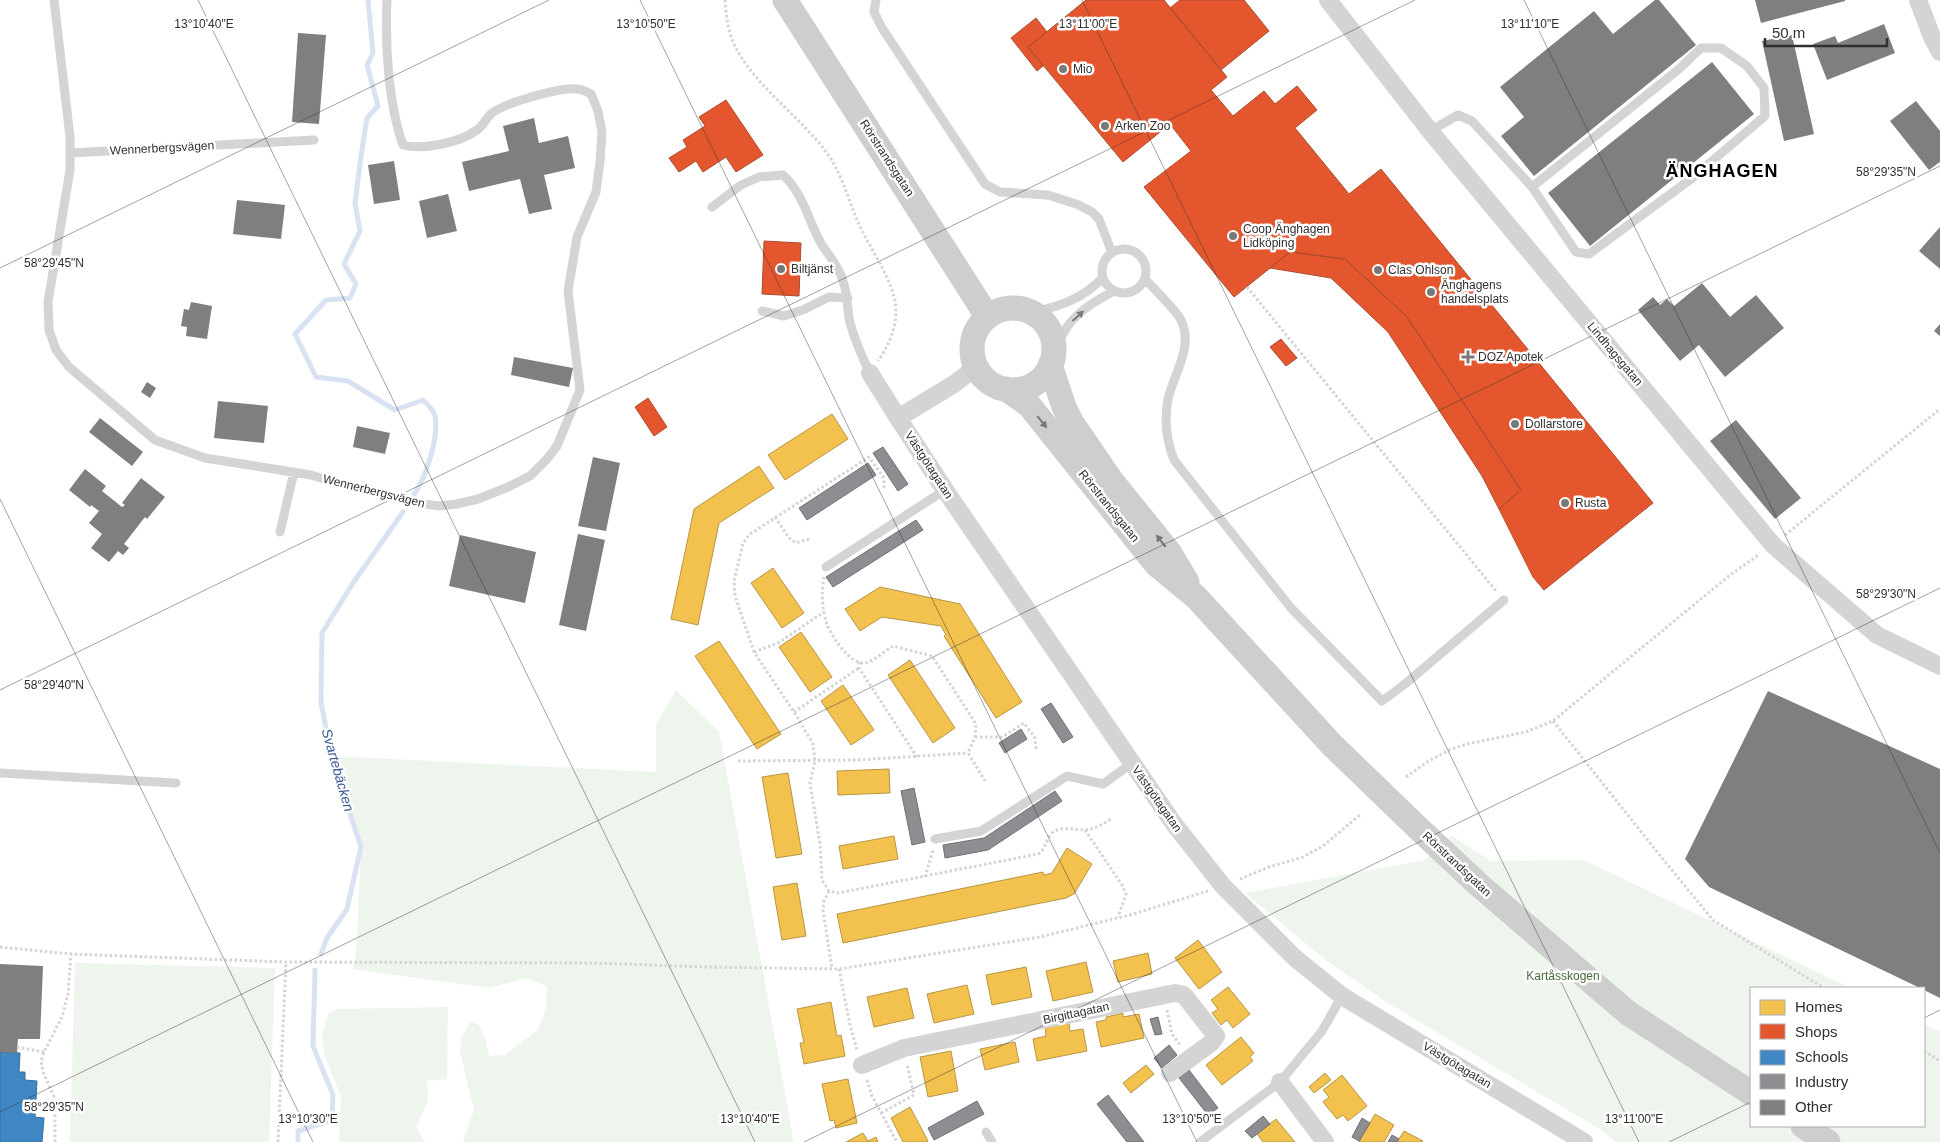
<svg xmlns="http://www.w3.org/2000/svg" width="1940" height="1142" viewBox="0 0 1940 1142" font-family="Arial,sans-serif">
	<rect width="100%" height="100%" fill="#fff"/>
	<path fill="#eef5ec" d="M676,690L719,732L794,1142H463L474,1110L460,1052L462,1036L471,1022L479,1025L486,1040L489,1056L505,1055L538,1030L546,1009L547,986L527,978L489,988L353,969L356,955L361,848L331,756L656,772V725Z
		M1452,836L1491,861L1584,860L1850,988H1751V1126H1924V1024L1940,1032V1142H1616L1601,1130L1385,1001L1327,961L1245,893L1424,860Z
		M75,963L275,968L269,1142H70Z
		M448,1007L447,1079L427,1081L428,1100L416,1127L425,1142H339L341,1096L324,1054L322,1034L329,1013L336,1009Z"/>
	<path fill="#f2c14e" stroke="#b89645" d="M832,414L848,439L785,480L768,455Z
		M759,466L774,488L719,523L698,625L671,619L694,509Z
		M773,568L804,613L782,628L751,583Z
		M880,587L960,604L1022,702L996,718L944,636L946,635L941,626L882,617L860,631L845,609Z
		M801,632L832,677L810,692L779,647Z
		M719,641L781,734L757,749L695,656Z
		M910,660L955,728L933,743L888,675Z
		M843,685L874,730L851,745L821,701Z
		M889,769L890,793L838,795L837,771Z
		M788,773L802,854L776,858L762,777Z
		M894,836L898,859L843,869L839,846Z
		M1067,848L1092,864L1074,894L1066,898L843,943L837,914L1043,872L1044,875L1052,873Z
		M797,883L806,936L782,940L773,887Z
		M1198,940L1222,972L1199,989L1175,958Z
		M1148,953L1152,974L1118,982L1113,961Z
		M1086,962L1093,992L1053,1001L1046,971Z
		M1026,967L1032,997L992,1005L986,975Z
		M967,985L974,1014L934,1023L927,994Z
		M1228,987L1250,1014L1233,1028L1227,1020L1221,1025L1212,1013L1218,1009L1211,1000Z
		M907,988L914,1018L874,1027L867,997Z
		M831,1002L837,1036L841,1035L845,1056L804,1064L800,1043H804L797,1009Z
		M1123,1013V1017L1139,1014L1144,1038L1101,1047L1096,1022L1106,1020V1017Z
		M1069,1022L1070,1031L1083,1029L1087,1051L1037,1061L1033,1039L1046,1036L1045,1027Z
		M1241,1037L1254,1053L1250,1057L1253,1061L1222,1085L1206,1065Z
		M1015,1042L1019,1062L985,1070L980,1049Z
		M951,1051L958,1091L928,1097L920,1057Z
		M1146,1065L1154,1074L1131,1093L1123,1083Z
		M1325,1073L1331,1080L1314,1093L1309,1087Z
		M1342,1075L1367,1106L1348,1121L1343,1115L1337,1119L1323,1102L1329,1097L1323,1090Z
		M848,1079L857,1123L836,1128L834,1120L830,1121L822,1084Z
		M910,1107L928,1141L926,1142H903L891,1118Z
		M1375,1114L1394,1125L1384,1142H1359Z
		M1276,1119L1295,1142H1263L1257,1134Z
		M1404,1131L1423,1141L1422,1142H1397Z
		M863,1133L868,1141L876,1137L878,1142H846Z"/>
	<path fill="#e4572e" stroke="#ae4b2f" d="M1086,0H1164L1227,77L1211,90L1233,116L1264,91L1275,104L1297,86L1317,110L1295,128L1349,194L1381,169L1653,503L1544,590L1533,577L1499,509L1521,490L1407,317L1345,259L1290,252L1234,297L1144,187L1191,151L1170,124L1123,162L1028,47Z
		M1180,0H1244L1269,31L1221,70L1170,8Z
		M1036,18L1047,32L1028,47L1043,66L1037,71L1011,38Z
		M726,100L763,155L736,172L726,157L703,172L696,161L679,172L669,158L687,147L683,140L705,126L699,117Z
		M764,241L801,243L799,296L762,294Z
		M1290,252L1345,259L1407,317L1521,490L1499,509L1482,476L1388,332L1331,278L1270,268Z
		M1281,339L1297,358L1286,366L1270,347Z
		M648,398L667,427L654,436L635,407Z"/>
	<path fill="#3f88c5" stroke="#3a6e98" d="M0,1052L20,1053L19,1072H25V1080L37,1081L35,1117L44,1118L42,1142H0Z"/>
	<path fill="#8d8d92" stroke="#717175" d="M883,447L908,484L898,491L873,453Z
		M868,463L876,475L807,520L799,508Z
		M916,520L923,530L833,587L826,577Z
		M1051,703L1073,737L1063,743L1041,709Z
		M1021,729L1027,739L1005,753L999,743Z
		M914,788L925,842L912,845L901,791Z
		M1055,791L1062,801L988,850L945,858L943,845L984,838Z
		M1158,1017L1162,1034L1155,1035L1150,1019Z
		M1169,1045L1177,1055L1162,1068L1154,1058Z
		M1189,1070L1218,1108L1208,1115L1179,1078Z
		M1108,1095L1144,1142H1127L1097,1104Z
		M977,1101L984,1114L934,1140L928,1128Z
		M1263,1116L1270,1124L1252,1138L1245,1131Z
		M1362,1118L1370,1123L1359,1141L1352,1137Z
		M1392,1135L1399,1139L1397,1142H1388Z"/>
	<g fill="none" stroke-linecap="round" stroke-linejoin="round">
		<path stroke="#d9e2f3" stroke-width="5" d="M368,0L373,53L367,65L378,106L367,118L361,156L355,203L360,231L344,264L356,284L350,298L326,300L295,334L316,377L348,381L395,410L423,400C427,404 434,410 435,416C439,438 426,478 413,496
			M321,954L327,938L347,909L361,847L331,756L321,702L322,633L353,583L403,512
			M298,1142V1131L332,1120L333,1095L313,1046L315,970"/>
	</g>
	<path fill="#7f7f7f" d="M1655,0H1659L1696,45L1534,176L1501,136L1524,117L1500,87L1594,11L1613,34Z
		M1755,0H1845V1L1761,23Z
		M1884,24L1895,53L1827,80L1813,44L1835,36L1838,43Z
		M298,33L326,35L319,124L292,122Z
		M1792,35L1814,134L1784,141L1762,41Z
		M1712,62L1754,114L1590,246L1548,193Z
		M1916,101L1940,131V162L1929,170L1890,121Z
		M534,118L539,143L568,136L575,168L544,175L552,209L529,214L520,179L469,191L462,162L509,151L503,126Z
		M394,161L400,200L374,204L368,165Z
		M448,194L457,231L427,238L419,201Z
		M237,200L285,205L281,239L233,234Z
		M1940,227V269L1919,251Z
		M1702,283L1730,317L1756,295L1784,328L1725,377L1699,345L1680,361L1638,310L1653,297L1660,305L1667,299L1674,306Z
		M191,302L212,306L207,339L186,336L187,327L181,326L184,309L189,310Z
		M1940,324V336L1934,331Z
		M514,357L573,368L569,387L511,375Z
		M147,382L156,388L150,398L141,392Z
		M218,401L268,406L264,443L214,438Z
		M100,418L143,452L132,466L89,432Z
		M1736,420L1801,498L1775,519L1710,441Z
		M357,426L390,433L385,454L353,447Z
		M593,457L620,463L606,531L578,526Z
		M85,469L106,486L102,491L122,507L125,505L122,503L141,478L165,497L147,519L145,517L124,544L129,548L123,555L118,551L109,562L91,548L102,534L89,523L99,511L91,505L90,507L69,490Z
		M578,534L605,540L586,631L559,625Z
		M460,535L536,552L525,603L449,586Z
		M1768,691L1940,769V998L1924,990V988H1920L1709,887L1685,859Z
		M0,964L43,966L40,1039H18L17,1053L0,1052Z"/>
	<g fill="none" stroke-linecap="round" stroke-linejoin="round">
		<path stroke="#d4d4d4" stroke-width="3" stroke-dasharray="2.5 2.5" stroke-linecap="butt" d="M725,0C726,15 728,31 734,44C753,85 800,116 827,153C842,174 848,199 858,222C870,250 896,282 896,312C896,330 887,348 878,361
			M1247,287L1497,592
			M884,488V478L869,457L750,534L743,543L734,581L735,596L754,652L796,715L813,744L815,761L810,783L820,844L822,880L829,891L838,893L1038,854C1047,849 1046,834 1057,830C1065,827 1077,830 1085,830C1095,829 1103,824 1111,819
			M775,517L789,538L796,543L809,539
			M1785,535L1940,409
			M824,577C821,591 822,610 827,624C831,636 851,666 866,663C875,660 885,651 893,646L932,656L976,724L975,737L968,753L985,781
			M754,652L778,643L824,612
			M859,662V668L917,757
			M794,712L859,668
			M1553,721L1666,863L1713,920L1824,988
			M975,737H1002L1024,723L1035,738L1036,750
			M738,761L857,760L968,753
			M1406,777L1427,762L1449,750L1467,744L1526,732L1553,721L1730,575L1760,554
			M1085,830L1122,885L1126,894L1118,917
			M925,877L933,850
			M1240,879L1269,867L1303,857L1323,846L1361,814
			M829,891L824,901L823,910L832,969
			M0,947L71,954L286,962L595,963L706,967L839,969L1040,937L1130,915L1208,891
			M839,969L850,1025L857,1050
			M1167,1010L1172,1034L1181,1046
			M17,1047L44,1052
			M1924,1051L1940,1061
			M867,1080L872,1096L897,1142
			M881,1113L914,1095L907,1064
			M55,1142V1099L43,1072L41,1061L44,1052L62,1017L68,994L71,954
			M278,1142L286,962"/>
		<path stroke="#d4d4d4" stroke-width="9" d="M54,0L70,137V170L48,302L49,330L56,350L69,367L155,440L205,458L311,475L337,483L416,503L439,506L457,504L478,499L508,487L530,476L547,459L557,446L580,390L568,291L577,237L596,192L600,162L602,132L598,111L591,94C587,92 581,89 577,89C560,87 505,103 492,113C486,118 483,126 477,130C459,143 423,150 403,145C388,103 385,44 387,0
			M876,0L874,12L882,28L985,184L1000,192L1048,195L1079,205L1092,212L1099,219L1112,253
			M1430,131L1458,115L1472,121L1532,187L1679,69L1701,48H1721L1747,66L1764,88L1765,116L1691,179L1589,254L1576,252L1532,187
			M70,153L314,140
			M712,207L741,185L759,177L783,175C804,194 808,221 822,245C830,257 839,267 843,281C848,295 847,309 850,323C855,340 862,357 870,373
			M1102 271a22 22 0 1 1 44 0a22 22 0 1 1-44 0Z
			M1145,279C1154,289 1176,310 1181,320C1194,347 1174,373 1168,399C1164,420 1166,439 1174,460L1291,608L1382,701L1405,684L1504,600
			M762,311L784,316L803,310L829,297L848,298
			M1032,313C1059,306 1084,299 1103,277
			M1054,352C1058,344 1062,335 1067,327C1078,311 1097,300 1114,291
			M280,532L294,472
			M826,567L945,490
			M0,773L176,783
			M935,839L981,831L1067,776L1103,784L1132,763
			M986,1132L992,1142
			M1200,1142L1280,1082L1322,1031L1342,996"/>
		<path stroke="#d4d4d4" stroke-width="18" d="M1328,0L1430,131L1773,545L1877,635L1940,666
			M1918,0L1932,37L1940,52
			M976,367L954,384L898,418L945,490L1174,824L1223,886L1295,958L1342,996L1584,1142
			M870,373L898,418
			M862,1065L904,1048L1175,993L1184,995L1216,1036L1211,1043L1170,1073
			M1280,1082L1325,1142"/>
		<path stroke="#cecece" stroke-width="25" d="M785,0L987,316
			M972 349a41 41 0 1 1 82 0a41 41 0 1 1-82 0Z
			M1050,365L1064,407L1072,423L1111,480L1169,552L1187,582
			M1006,389L1029,405L1156,564L1196,597L1332,745L1418,828L1479,885L1628,1013L1751,1093
			M1803,1126L1828,1142"/>
	</g>
	<defs><path id="oneway-solid" d="M-6-.8H1V-3.2L6.5 0L1 3.2V.8H-6Z" transform="scale(1.25)"/></defs>
	<use fill="#7a7a7a" href="#oneway-solid" transform="translate(1078 316) rotate(-42)"/>
	<g fill="#777">
		<use href="#oneway-solid" transform="translate(1042 422) rotate(51)"/>
		<use href="#oneway-solid" transform="translate(1161 541) rotate(-128)"/>
	</g>
	<path fill="none" stroke="#303030" stroke-width="1" stroke-opacity="0.45" d="M198,0L755,1142M640,0L1197,1142M1082,0L1639,1142M1524,0L1940,853M0,268L549,0M0,499L313,1142M0,690L1415,0M1924,1018L1940,1010M0,1112L1940,166M804,1142L1940,588M1669,1142L1751,1102"/>
	<g fill="#787878" stroke="#fff" stroke-width="2">
		<circle cx="1063" cy="69" r="5"/>
		<circle cx="1105" cy="126" r="5"/>
		<circle cx="1233" cy="236" r="5"/>
		<circle cx="781" cy="269" r="5"/>
		<circle cx="1378" cy="270" r="5"/>
		<circle cx="1431" cy="292" r="5"/>
		<path d="M1465.5 349.5h5v5h5v5h-5v5h-5v-5h-5v-5h5z"/>
		<circle cx="1515" cy="424" r="5"/>
		<circle cx="1565" cy="503" r="5"/>
	</g>
	<g text-anchor="middle" stroke-width="5" stroke-linejoin="round" paint-order="stroke">
		<g font-size="12" fill="#303030" stroke="#fff" text-anchor="start">
			<text x="1073" y="73">Mio</text>
			<text x="1115" y="130">Arken Zoo</text>
			<text x="1243" y="233">Coop Änghagen<tspan x="1243" dy="14">Lidköping</tspan></text>
			<text x="791" y="273">Biltjänst</text>
			<text x="1388" y="274">Clas Ohlson</text>
			<text x="1441" y="289">Änghagens<tspan x="1441" dy="14">handelsplats</tspan></text>
			<text x="1478" y="361">DOZ Apotek</text>
			<text x="1525" y="428">Dollarstore</text>
			<text x="1575" y="507">Rusta</text>
		</g>
		<g font-size="12" fill="#303030" stroke="#fff">
			<text transform="translate(162 148) rotate(-3)" y="4">Wennerbergsvägen</text>
			<text transform="translate(887 158) rotate(57)" y="4">Rörstrandsgatan</text>
			<text transform="translate(1615 354) rotate(50)" y="4">Lindhagsgatan</text>
			<text transform="translate(929 465) rotate(57)" y="4">Västgötagatan</text>
			<text transform="translate(374 491) rotate(14)" y="4">Wennerbergsvägen</text>
			<text transform="translate(1109 506) rotate(51)" y="4">Rörstrandsgatan</text>
			<text transform="translate(1157 799) rotate(55)" y="4">Västgötagatan</text>
			<text transform="translate(1457 864) rotate(43)" y="4">Rörstrandsgatan</text>
			<text transform="translate(1076 1013) rotate(-12)" y="4">Birgittagatan</text>
			<text transform="translate(1457 1065) rotate(31)" y="4">Västgötagatan</text>
		</g>
		<g font-size="12" fill="#456d3b" stroke="#fff">
			<text x="1563" y="980">Kartåsskogen</text>
		</g>
		<g font-size="14" font-style="italic" fill="#3a5995" stroke="#fff">
			<text transform="translate(338 770) rotate(74)" y="5">Svartebäcken</text>
		</g>
		<g font-size="18" font-weight="bold" letter-spacing="1" fill="#000" stroke="#fff">
			<text x="1722" y="177">ÄNGHAGEN</text>
		</g>
	</g>
	<g font-size="12" text-anchor="middle" fill="#303030" stroke="#fff" stroke-width="5" stroke-linejoin="round" paint-order="stroke">
		<text x="204" y="28">13°10'40"E</text>
		<text x="646" y="28">13°10'50"E</text>
		<text x="1088" y="28">13°11'00"E</text>
		<text x="1530" y="28">13°11'10"E</text>
		<text x="1886" y="176">58°29'35"N</text>
		<text x="54" y="267">58°29'45"N</text>
		<text x="1886" y="598">58°29'30"N</text>
		<text x="54" y="689">58°29'40"N</text>
		<text x="54" y="1111">58°29'35"N</text>
		<text x="308" y="1123">13°10'30"E</text>
		<text x="750" y="1123">13°10'40"E</text>
		<text x="1192" y="1123">13°10'50"E</text>
		<text x="1634" y="1123">13°11'00"E</text>
	</g>
	<rect x="1750" y="987" width="175" height="140" fill="#ffffff" stroke="#acacac"/>
	<rect x="1760" y="1000" width="25" height="15" fill="#f2c14e" stroke="#acacac"/>
	<text x="1795" y="1012" font-size="15" fill="#303030">Homes</text>
	<rect x="1760" y="1024" width="25" height="15" fill="#e4572e" stroke="#acacac"/>
	<text x="1795" y="1037" font-size="15" fill="#303030">Shops</text>
	<rect x="1760" y="1050" width="25" height="15" fill="#3f88c5" stroke="#acacac"/>
	<text x="1795" y="1062" font-size="15" fill="#303030">Schools</text>
	<rect x="1760" y="1074" width="25" height="15" fill="#8d8d92" stroke="#acacac"/>
	<text x="1795" y="1087" font-size="15" fill="#303030">Industry</text>
	<rect x="1760" y="1100" width="25" height="15" fill="#7f7f7f" stroke="#acacac"/>
	<text x="1795" y="1112" font-size="15" fill="#303030">Other</text>
	<path d="M1765 38v8h122v-8" fill="none" stroke="#303030" stroke-width="2.5"/>
	<text x="1772" y="38" font-size="15" fill="#303030" stroke="#ffffff" stroke-width="4" paint-order="stroke">50 m</text>
</svg>
